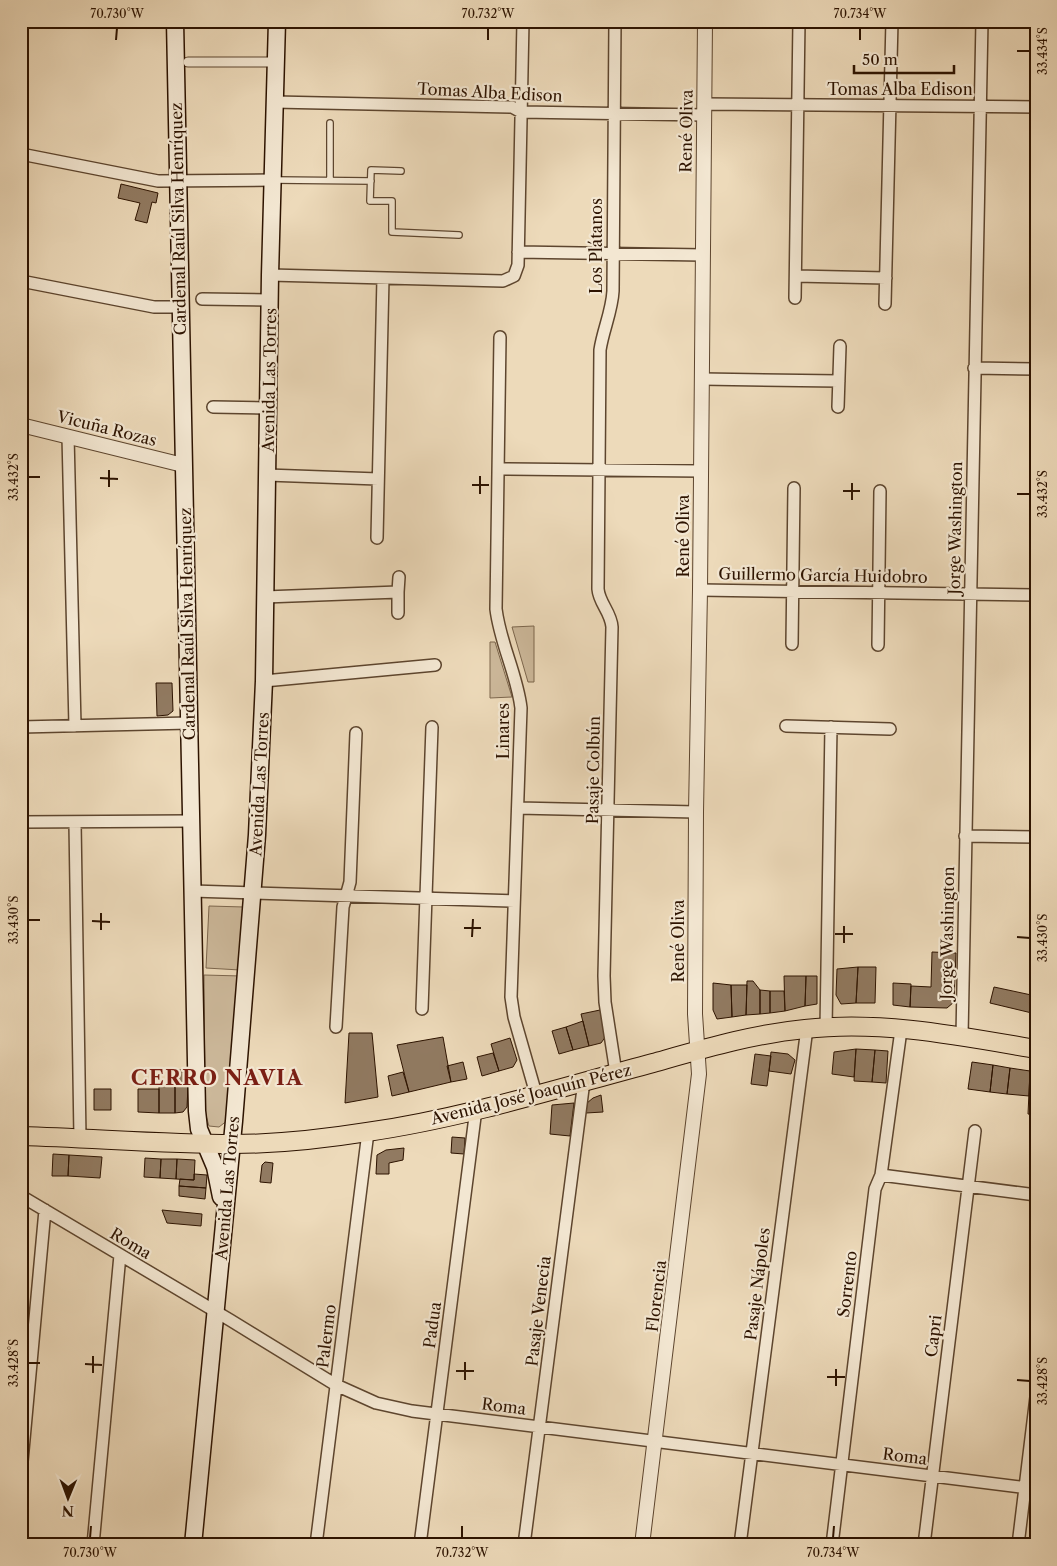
<svg xmlns="http://www.w3.org/2000/svg" width="1057" height="1566" viewBox="0 0 1057 1566" font-family="'Libre Caslon Text',serif">
	<rect width="100%" height="100%" fill="#eddaba"/>
	<filter id="stains"><feTurbulence type="fractalNoise" baseFrequency=".004" numOctaves="4"/><feColorMatrix values="0 0 0 0 .2 0 0 0 0 .09 0 0 0 0 .02 0 0 0 .5 -.17"/></filter>
	<radialGradient id="worn" r=".72"><stop offset=".6" stop-color="#630" stop-opacity="0"/><stop offset="1" stop-color="#630" stop-opacity=".3"/></radialGradient>
	<path fill="#ccb89a" stroke="#7c664d" d="M534,626V682H528L512,627Z
		M490,642H495L512,697L490,698Z
		M209,906L244,907L240,970L206,968Z
		M204,975L241,976L228,1120L219,1127L209,1126L205,1112Z"/>
	<path fill="#917a61" stroke="#2d1300" d="M121,184L158,193L156,203L152,202L147,223L135,220L140,203L118,198Z
		M156,683H172L173,711L168,715L157,716Z
		M932,952L956,953L954,1002L947,1008L910,1007L911,986L931,987Z
		M858,967L856,1003L841,1004L836,995L837,969Z
		M858,967H876L875,1003H856Z
		M784,976H806L805,1006L785,1011Z
		M806,976H817V1004L805,1006Z
		M747,981H753L760,990V1014L746,1015Z
		M713,983L731,985L732,1017L717,1019L713,1010Z
		M893,983L911,984L910,1007L893,1005Z
		M731,985H747L746,1015L732,1017Z
		M994,987L1036,996V1014L990,1003Z
		M760,990L770,991V1013L760,1014Z
		M770,991H784L785,1011L770,1013Z
		M600,1010L606,1036L601,1043L589,1046L581,1014Z
		M583,1021L589,1046L573,1050L566,1027Z
		M566,1027L573,1050L559,1054L552,1031Z
		M349,1033H372L378,1097L345,1103Z
		M443,1037L451,1082L409,1092L397,1045Z
		M510,1038L517,1060L513,1067L499,1071L491,1044Z
		M856,1049L854,1077L832,1074L834,1052Z
		M856,1049L875,1050L872,1082L854,1081Z
		M875,1050L888,1051L886,1083L872,1082Z
		M771,1052L788,1054L795,1060L791,1074L769,1071Z
		M493,1053L499,1071L482,1076L477,1057Z
		M755,1054L771,1056L767,1086L751,1084Z
		M463,1062L467,1079L451,1082L447,1066Z
		M972,1062L993,1065L990,1092L968,1089Z
		M993,1065L1010,1068L1007,1094L990,1092Z
		M1010,1068L1030,1071L1029,1096L1007,1094Z
		M168,1069L188,1070V1086L168,1085Z
		M1030,1071H1036V1115L1028,1114Z
		M403,1072L409,1092L392,1096L388,1076Z
		M159,1085H175V1113H159Z
		M175,1085L188,1086L187,1107L183,1112L175,1113Z
		M94,1089H111V1110H94Z
		M138,1089H159V1113L138,1112Z
		M601,1095L603,1112L586,1113L587,1103L593,1098Z
		M574,1103L570,1136L550,1134L552,1105Z
		M452,1137L465,1138L464,1154L451,1153Z
		M404,1148L403,1160L389,1163V1174H376L377,1155L386,1150Z
		M53,1154L69,1155L68,1176H52Z
		M69,1155L102,1157L100,1178L68,1176Z
		M145,1158L161,1159L160,1178L144,1177Z
		M161,1159H177L176,1179L160,1178Z
		M177,1159L195,1160L194,1180L176,1179Z
		M265,1162L273,1163L271,1183L260,1182L262,1165Z
		M194,1174L207,1175L206,1188L179,1186L180,1179L194,1180Z
		M179,1186L206,1188L205,1199L179,1196Z
		M162,1210L202,1214L201,1226L167,1223Z"/>
	<g fill="none" stroke-linecap="round" stroke-linejoin="round">
		<g stroke="#5d452e" stroke-width="8">
			<path id="service" d="M401,171L371,170L370,201H392V232L459,235
				M275,180L371,181
				M330,180V123"/>
		</g>
		<g stroke="#5d452e" stroke-width="11">
			<path id="pedestrian" d="M188,62H276"/>
		</g>
		<g stroke="#5d452e" stroke-width="14">
			<path id="minor" d="M615,21L613,291C612,311 603,330 600,350L598,589C599,603 611,612 612,627L604,976L605,1002L616,1073
				M275,102L512,107L521,112L704,115
				M704,104L1036,107
				M21,154L158,181L273,180
				M518,252L703,255
				M270,275L503,281L514,276L518,265L523,21
				M796,276L886,278
				M21,281L154,307H180
				M795,298L799,21
				M202,299L270,300
				M885,304L892,21
				M500,337L496,609C500,643 517,674 521,708L511,997L514,1017L536,1094
				M974,368L1036,369
				M702,379L839,381
				M213,407L268,408
				M838,407L840,346
				M68,436L75,726
				M498,469L701,471
				M267,475L378,479
				M377,538L383,278
				M700,590L1036,595
				M398,592L399,577
				M265,597L398,592V613
				M792,644L794,488
				M878,645L880,491
				M264,681L435,665
				M786,726L890,729
				M21,727L189,723
				M518,808L696,812
				M21,822L190,821
				M75,823L80,1138
				M965,836L1036,837
				M192,891L514,901
				M422,1009L432,727
				M336,1027L343,907L350,882L356,733
				M826,1028L831,727
				M962,1036L982,21
				M881,1175L1036,1195
				M21,1196L230,1320L336,1385L376,1403L412,1411L1036,1489
				M21,1472L45,1210
				M93,1545L120,1255
				M316,1545L368,1132
				M420,1545L476,1109
				M524,1545L584,1081
				M740,1545L807,1028
				M832,1545L875,1189L881,1175L901,1030
				M924,1545L975,1131
				M1018,1545L1036,1397"/>
		</g>
		<g stroke="#5d452e" stroke-width="16">
			<path id="tertiary" d="M21,425L183,465
				M642,1545L699,1074L695,1014L696,812L700,590L705,21"/>
		</g>
		<g stroke="#2d1300" stroke-width="19">
			<path id="secondary" d="M175,21L197,1111L199,1129L215,1167L221,1197
				M193,1545L234,1121L257,835L264,681L270,275L277,21"/>
		</g>
		<g stroke="#2d1300" stroke-width="20">
			<path id="primary" d="M21,1136C92,1138 163,1144 233,1144C278,1144 323,1139 367,1132C464,1118 559,1088 653,1063C703,1049 753,1034 805,1029C881,1020 960,1036 1036,1049"/>
		</g>
		<use href="#service" stroke="#f3e7d2" stroke-width="5.5"/>
		<use href="#pedestrian" stroke="#f3e7d2" stroke-width="9"/>
		<use href="#minor" stroke="#f3e7d2" stroke-width="11"/>
		<use href="#tertiary" stroke="#f3e7d2" stroke-width="14"/>
		<use href="#secondary" stroke="#f3e7d2" stroke-width="16"/>
		<use href="#primary" stroke="#eddaba" stroke-width="18"/>
	</g>
	<path fill="none" stroke="#2d1300" stroke-width="2" d="M116,40L117,28M488,40V28M860,40V28M1017,51H1030M28,477H40M100,478L118,479M472,485H489M109,487V470M843,491H860M480,494V476M1017,494H1030M852,500V483M28,920H40M92,921L110,922M464,928H481M101,930V913M835,934H853M472,937L473,919M1017,937L1030,938M844,943V926M28,1363H40M85,1364L102,1365M456,1371H474M93,1373V1356M827,1377H845M465,1380V1362M1017,1380L1030,1381M836,1386V1369M90,1538L91,1526M462,1538V1526M833,1538L834,1526"/>
	<g text-anchor="middle" stroke-width="4.5" stroke-linejoin="round" paint-order="stroke">
		<g font-size="16" fill="#2d1300" stroke="#f3e7d2">
			<text x="900" y="95">Tomas Alba Edison</text>
			<text transform="translate(490 92) rotate(3)" y="6">Tomas Alba Edison</text>
			<text transform="translate(686 131) rotate(-89)" y="6">René Oliva</text>
			<text transform="translate(178 219) rotate(-91)" y="6">Cardenal Raúl Silva Henríquez</text>
			<text transform="translate(596 246) rotate(-90)" y="6">Los Plátanos</text>
			<text transform="translate(269 380) rotate(-89)" y="6">Avenida Las Torres</text>
			<text transform="translate(107 428) rotate(14)" y="6">Vicuña Rozas</text>
			<text transform="translate(955 528) rotate(-89)" y="6">Jorge Washington</text>
			<text transform="translate(683 536) rotate(-90)" y="6">René Oliva</text>
			<text transform="translate(823 575) rotate(1)" y="6">Guillermo García Huidobro</text>
			<text transform="translate(187 624) rotate(-91)" y="6">Cardenal Raúl Silva Henríquez</text>
			<text transform="translate(503 731) rotate(-90)" y="6">Linares</text>
			<text transform="translate(593 770) rotate(-89)" y="6">Pasaje Colbún</text>
			<text transform="translate(259 784) rotate(-87)" y="6">Avenida Las Torres</text>
			<text transform="translate(947 933) rotate(-89)" y="6">Jorge Washington</text>
			<text transform="translate(678 941) rotate(-90)" y="6">René Oliva</text>
			<text transform="translate(531 1094) rotate(-14)" y="6">Avenida José Joaquín Pérez</text>
			<text transform="translate(227 1188) rotate(-85)" y="6">Avenida Las Torres</text>
			<text transform="translate(131 1243) rotate(31)" y="6">Roma</text>
			<text transform="translate(757 1284) rotate(-83)" y="6">Pasaje Nápoles</text>
			<text transform="translate(847 1284) rotate(-83)" y="6">Sorrento</text>
			<text transform="translate(656 1296) rotate(-83)" y="6">Florencia</text>
			<text transform="translate(538 1311) rotate(-83)" y="6">Pasaje Venecia</text>
			<text transform="translate(432 1325) rotate(-82)" y="6">Padua</text>
			<text transform="translate(326 1336) rotate(-83)" y="6">Palermo</text>
			<text transform="translate(933 1336) rotate(-83)" y="6">Capri</text>
			<text transform="translate(504 1406) rotate(7)" y="6">Roma</text>
			<text transform="translate(905 1456) rotate(7)" y="6">Roma</text>
		</g>
		<g font-size="21" font-weight="bold" letter-spacing="1" fill="#7a1f14" stroke="#f3e7d2">
			<text x="217" y="1085">CERRO NAVIA</text>
		</g>
	</g>
	<rect width="1057" height="1566" fill="none" stroke="#eddaba" stroke-width="55"/>
	<g transform="translate(68 1498) rotate(181)" stroke="#f3e7d2" stroke-width="4" paint-order="stroke">
	<path d="M0-4L9 19L0 12L-9 19Z" fill="#2d1300"/>
	<text y="-8" font-size="14" font-weight="bold" text-anchor="middle" fill="#2d1300">N</text>
	</g>
	<path d="M854 65v8h100v-8" fill="none" stroke="#2d1300" stroke-width="2.5"/>
	<text x="862" y="65" font-size="15" fill="#2d1300" stroke="#f3e7d2" stroke-width="4" paint-order="stroke">50 m</text>
	<rect x="28" y="28" width="1002" height="1510" fill="none" stroke="#2d1300" stroke-width="2"/>
	<g font-size="12" text-anchor="middle" fill="#2d1300">
		<text x="117" y="18">70.730°W</text>
		<text x="488" y="18">70.732°W</text>
		<text x="860" y="18">70.734°W</text>
		<text transform="translate(1043 51) rotate(-90)" y="4">33.434°S</text>
		<text transform="translate(14 477) rotate(-90)" y="4">33.432°S</text>
		<text transform="translate(1043 494) rotate(-90)" y="4">33.432°S</text>
		<text transform="translate(14 920) rotate(-90)" y="4">33.430°S</text>
		<text transform="translate(1043 938) rotate(-90)" y="4">33.430°S</text>
		<text transform="translate(14 1363) rotate(-90)" y="4">33.428°S</text>
		<text transform="translate(1043 1381) rotate(-90)" y="4">33.428°S</text>
		<text x="90" y="1557">70.730°W</text>
		<text x="462" y="1557">70.732°W</text>
		<text x="833" y="1557">70.734°W</text>
	</g>
	<rect width="100%" height="100%" filter="url(#stains)"/>
	<rect width="100%" height="100%" fill="url(#worn)"/>
</svg>
